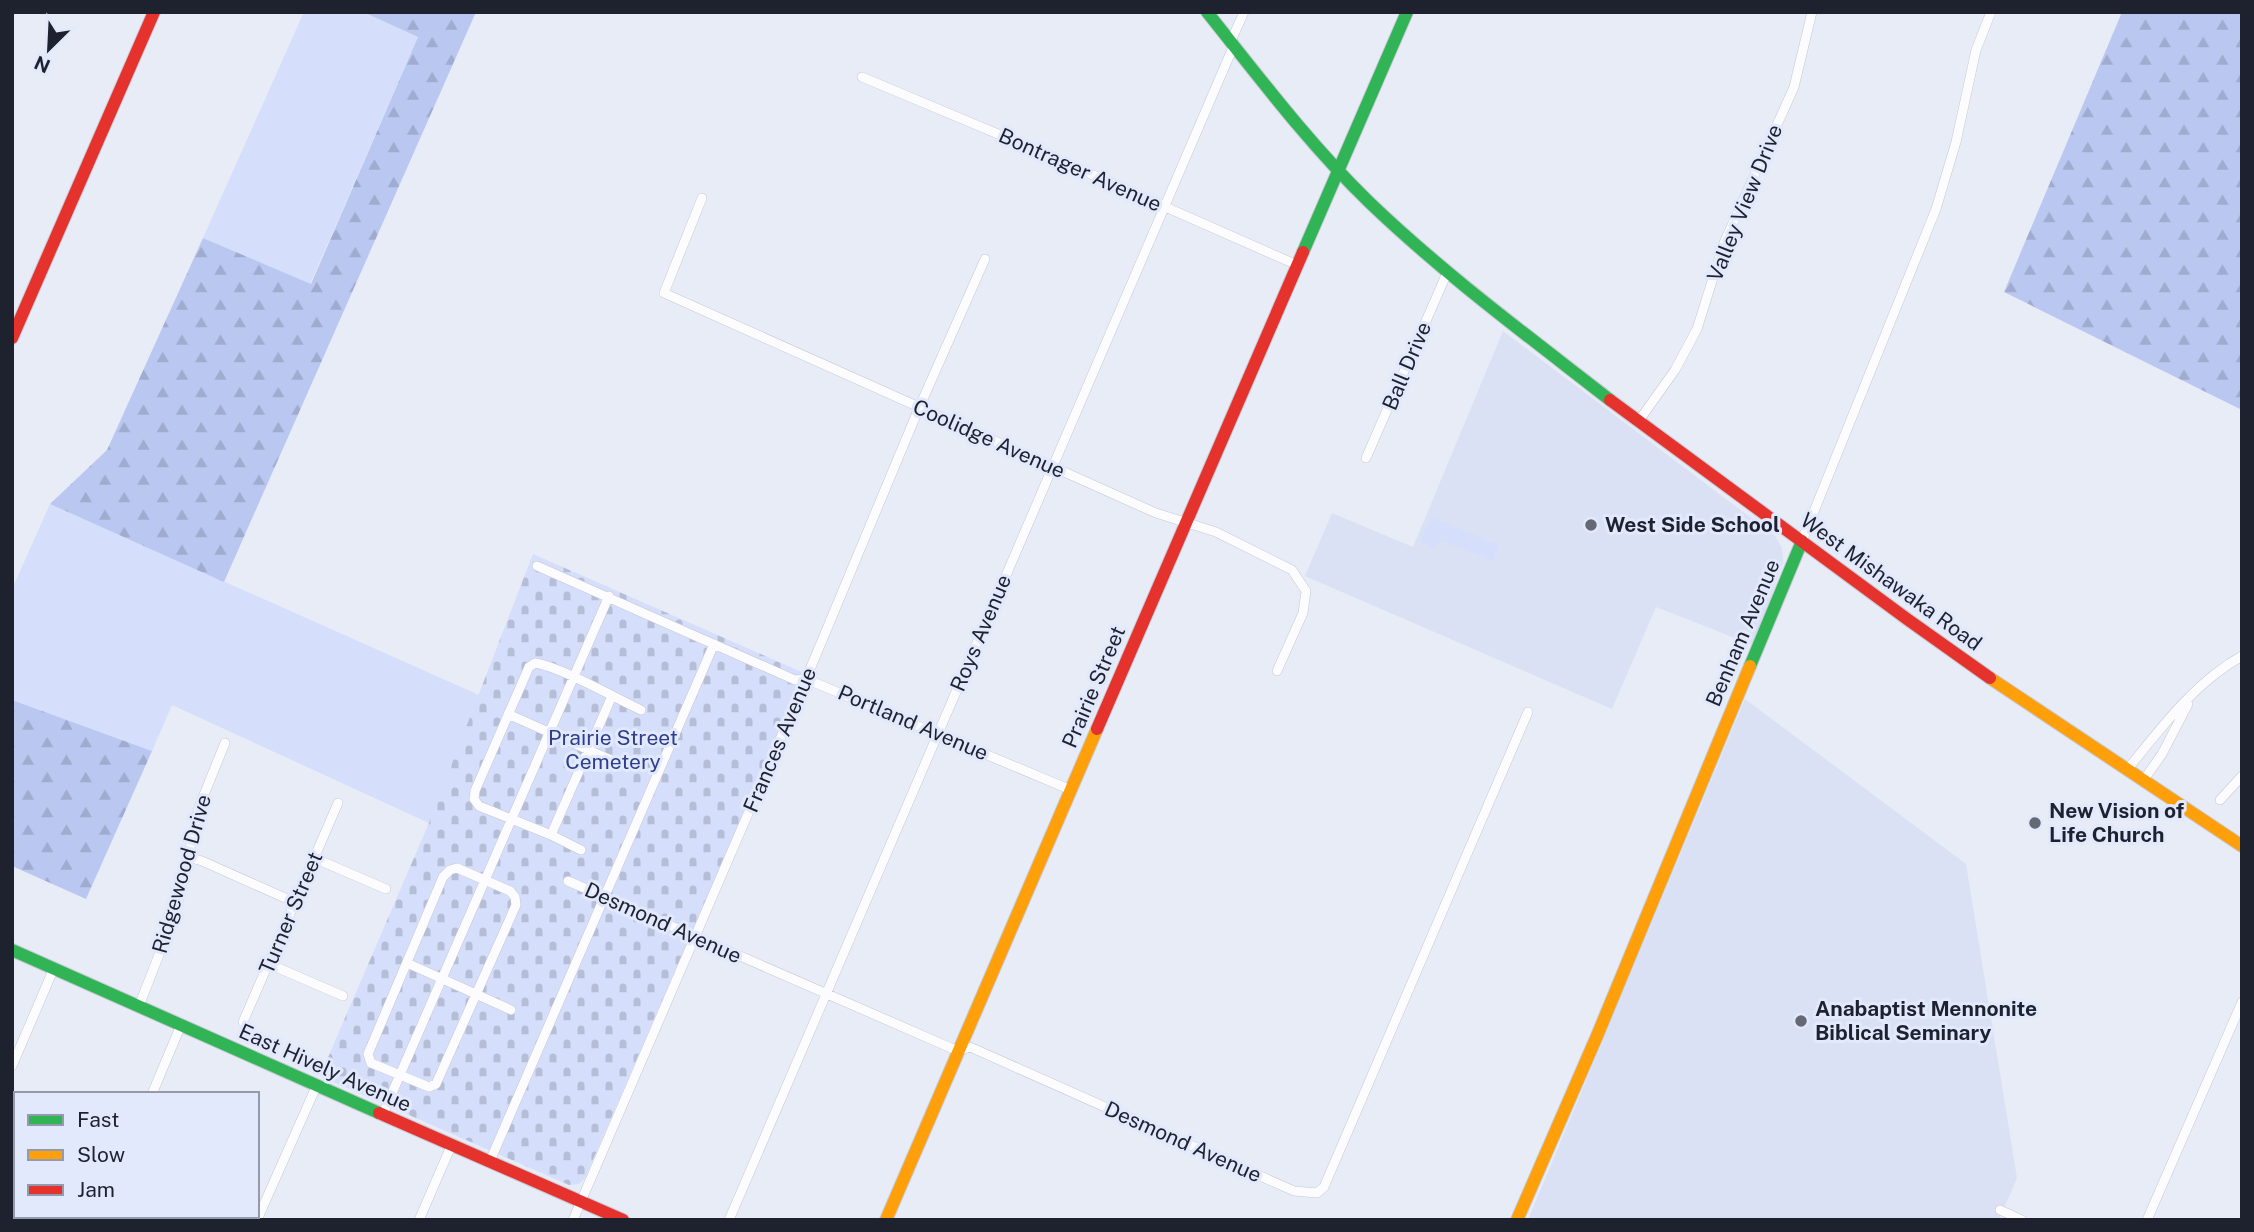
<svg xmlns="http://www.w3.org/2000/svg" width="2254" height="1232" viewBox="0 0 2254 1232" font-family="'Public Sans',sans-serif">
	<defs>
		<pattern id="forest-firs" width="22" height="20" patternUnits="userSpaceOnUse" patternTransform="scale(1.75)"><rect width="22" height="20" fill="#bac7f1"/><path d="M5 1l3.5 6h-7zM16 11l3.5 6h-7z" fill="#9fabcf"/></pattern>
		<pattern id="cemetery-stones" width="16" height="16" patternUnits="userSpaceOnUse" patternTransform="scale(1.75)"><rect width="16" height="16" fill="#d5defa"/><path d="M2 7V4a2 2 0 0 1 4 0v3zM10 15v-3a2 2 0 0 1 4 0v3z" fill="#b6bed7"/></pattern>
	</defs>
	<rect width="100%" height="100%" fill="#e8ecf7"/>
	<path fill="#dae1f4" d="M1503,331L1775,536L1782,548L1783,563L1753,645L1656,607L1612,709L1305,576L1332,513L1413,547Z
		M1745,699L1966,864L2017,1178L1999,1220H1528Z"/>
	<path fill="#d5defa" d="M304,12H363L418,37L310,284L203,238Z
		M50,504L479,695L429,823L172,705L152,751L12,700V589Z
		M1433,518L1499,545L1493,561L1441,540L1437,547L1433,548L1422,543L1421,539L1430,519Z"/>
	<path fill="url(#forest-firs)" d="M363,12H476L224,582L50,504L107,450L203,238L311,284L418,37Z
		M2122,12H2242V410L2004,292Z
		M12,700L152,751L86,899L12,866Z"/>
	<path fill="url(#cemetery-stones)" d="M533,554L804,673L585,1178L579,1184L569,1185L320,1076L429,823Z"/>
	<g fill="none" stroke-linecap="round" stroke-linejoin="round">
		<g stroke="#c5c9d4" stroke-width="10">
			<path id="street" d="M1231,41L1244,12
				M862,77L1034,149L1297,265
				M702,198L664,293L1156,513L1216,532L1292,570L1306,591L1303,613L1277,671
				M1638,422L1675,370L1697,329L1724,243L1794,87L1812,12
				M1366,458L1447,273
				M1802,541L1936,209L1956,142L1976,50L1991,12
				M537,566L795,680L806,679L1071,790
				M612,696L551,835L479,806L474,799L475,791L529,667L535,663C561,667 615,698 641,710
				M508,714L618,763
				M2127,770C2161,728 2195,682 2242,656
				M2143,781L2162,754L2188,704
				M2220,800L2242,776
				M551,835L581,850
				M188,857L202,861L294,902
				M314,858L386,889
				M457,868L510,891L515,897L516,905L436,1084L429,1087L371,1063L368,1054L443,877L450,870Z
				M568,881L958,1051L970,1047L1294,1191L1317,1193L1324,1187L1330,1173L1528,712
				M407,963L511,1010
				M269,964L343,996
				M139,1006L176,911L199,807L225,743
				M243,1022L338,803
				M12,1066L54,968
				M152,1094L181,1025
				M382,1116L609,596
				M490,1161L714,644
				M2000,1210L2022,1220
				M98,1220L99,1216
				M257,1220L316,1087
				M419,1220L452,1144
				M573,1220L806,679L919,408L985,259
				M729,1220L1234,45
				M2147,1220L2242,1002"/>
		</g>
		<g stroke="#c5c9d4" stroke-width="14">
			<path id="fast" d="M1207,12C1259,77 1309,144 1369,202C1444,274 1528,336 1610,400
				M1303,252L1407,12
				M1750,666L1802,541
				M12,950L379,1113"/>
		</g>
		<g stroke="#c5c9d4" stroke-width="14">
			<path id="slow" d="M1990,678L2242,846
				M886,1220L1097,729
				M1517,1220L1597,1036L1750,666"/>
		</g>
		<g stroke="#c5c9d4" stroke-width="14">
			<path id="jam" d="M12,338L154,12
				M1610,400L1907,619L1990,678
				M1097,729L1303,252
				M379,1113L623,1220"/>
		</g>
		<use href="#street" stroke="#fcfcfe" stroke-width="9"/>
		<use href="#fast" stroke="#30b455" stroke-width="12"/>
		<use href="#slow" stroke="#ff9f0a" stroke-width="12"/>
		<use href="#jam" stroke="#e5322d" stroke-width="12"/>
	</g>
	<g fill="#656975" stroke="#e2e9fd" stroke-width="2.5">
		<circle cx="1591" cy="525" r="7"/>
		<circle cx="2035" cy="823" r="7"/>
		<circle cx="1801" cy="1021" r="7"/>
	</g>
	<g text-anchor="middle" stroke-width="6" stroke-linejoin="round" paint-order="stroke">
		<g font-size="21" fill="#1e222f" stroke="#e2e9fd">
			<text transform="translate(1080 170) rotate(24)" y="7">Bontrager Avenue</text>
			<text transform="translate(1745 203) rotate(-68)" y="7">Valley View Drive</text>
			<text transform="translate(1407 366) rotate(-67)" y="7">Ball Drive</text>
			<text transform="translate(989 439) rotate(24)" y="7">Coolidge Avenue</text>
			<text transform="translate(1891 582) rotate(36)" y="7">West Mishawaka Road</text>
			<text transform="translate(981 633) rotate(-67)" y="7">Roys Avenue</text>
			<text transform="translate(1743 633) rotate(-67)" y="7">Benham Avenue</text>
			<text transform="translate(1094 687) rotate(-67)" y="7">Prairie Street</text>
			<text transform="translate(913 723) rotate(23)" y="7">Portland Avenue</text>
			<text transform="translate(780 740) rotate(-67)" y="7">Frances Avenue</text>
			<text transform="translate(182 874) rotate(-74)" y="7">Ridgewood Drive</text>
			<text transform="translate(291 913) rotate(-67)" y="7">Turner Street</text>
			<text transform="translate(663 923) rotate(24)" y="7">Desmond Avenue</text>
			<text transform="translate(325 1068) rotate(24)" y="7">East Hively Avenue</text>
			<text transform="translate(1183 1142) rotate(24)" y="7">Desmond Avenue</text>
		</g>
		<g font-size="21" font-weight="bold" fill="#1e222f" stroke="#e2e9fd" text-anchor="start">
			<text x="1605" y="532">West Side School</text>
			<text x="2049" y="818">New Vision of<tspan x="2049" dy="24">Life Church</tspan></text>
			<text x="1815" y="1016">Anabaptist Mennonite<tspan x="1815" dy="24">Biblical Seminary</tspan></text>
		</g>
		<g font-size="21" fill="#2e3e8c" stroke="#e2e9fd">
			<text x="613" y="745">Prairie Street<tspan x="613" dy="24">Cemetery</tspan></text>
		</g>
	</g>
	<rect width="2254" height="1232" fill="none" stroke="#1e222f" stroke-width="28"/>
	<rect x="14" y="1092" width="245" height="126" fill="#e2e9fd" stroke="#9499ab" stroke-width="2"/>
	<rect x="28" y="1115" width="35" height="10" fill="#30b455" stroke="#9499ab" stroke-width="2"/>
	<text x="77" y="1127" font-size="21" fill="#1e222f">Fast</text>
	<rect x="28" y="1150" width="35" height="10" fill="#ff9f0a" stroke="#9499ab" stroke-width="2"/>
	<text x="77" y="1162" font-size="21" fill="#1e222f">Slow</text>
	<rect x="28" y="1185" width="35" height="10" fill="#e5322d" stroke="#9499ab" stroke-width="2"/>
	<text x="77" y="1197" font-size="21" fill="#1e222f">Jam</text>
	<g transform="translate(49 49) rotate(204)" stroke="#e2e9fd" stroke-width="5" paint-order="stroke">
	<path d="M0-5L12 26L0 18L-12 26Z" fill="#1e222f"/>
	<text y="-10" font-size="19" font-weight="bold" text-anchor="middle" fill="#1e222f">N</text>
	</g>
</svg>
